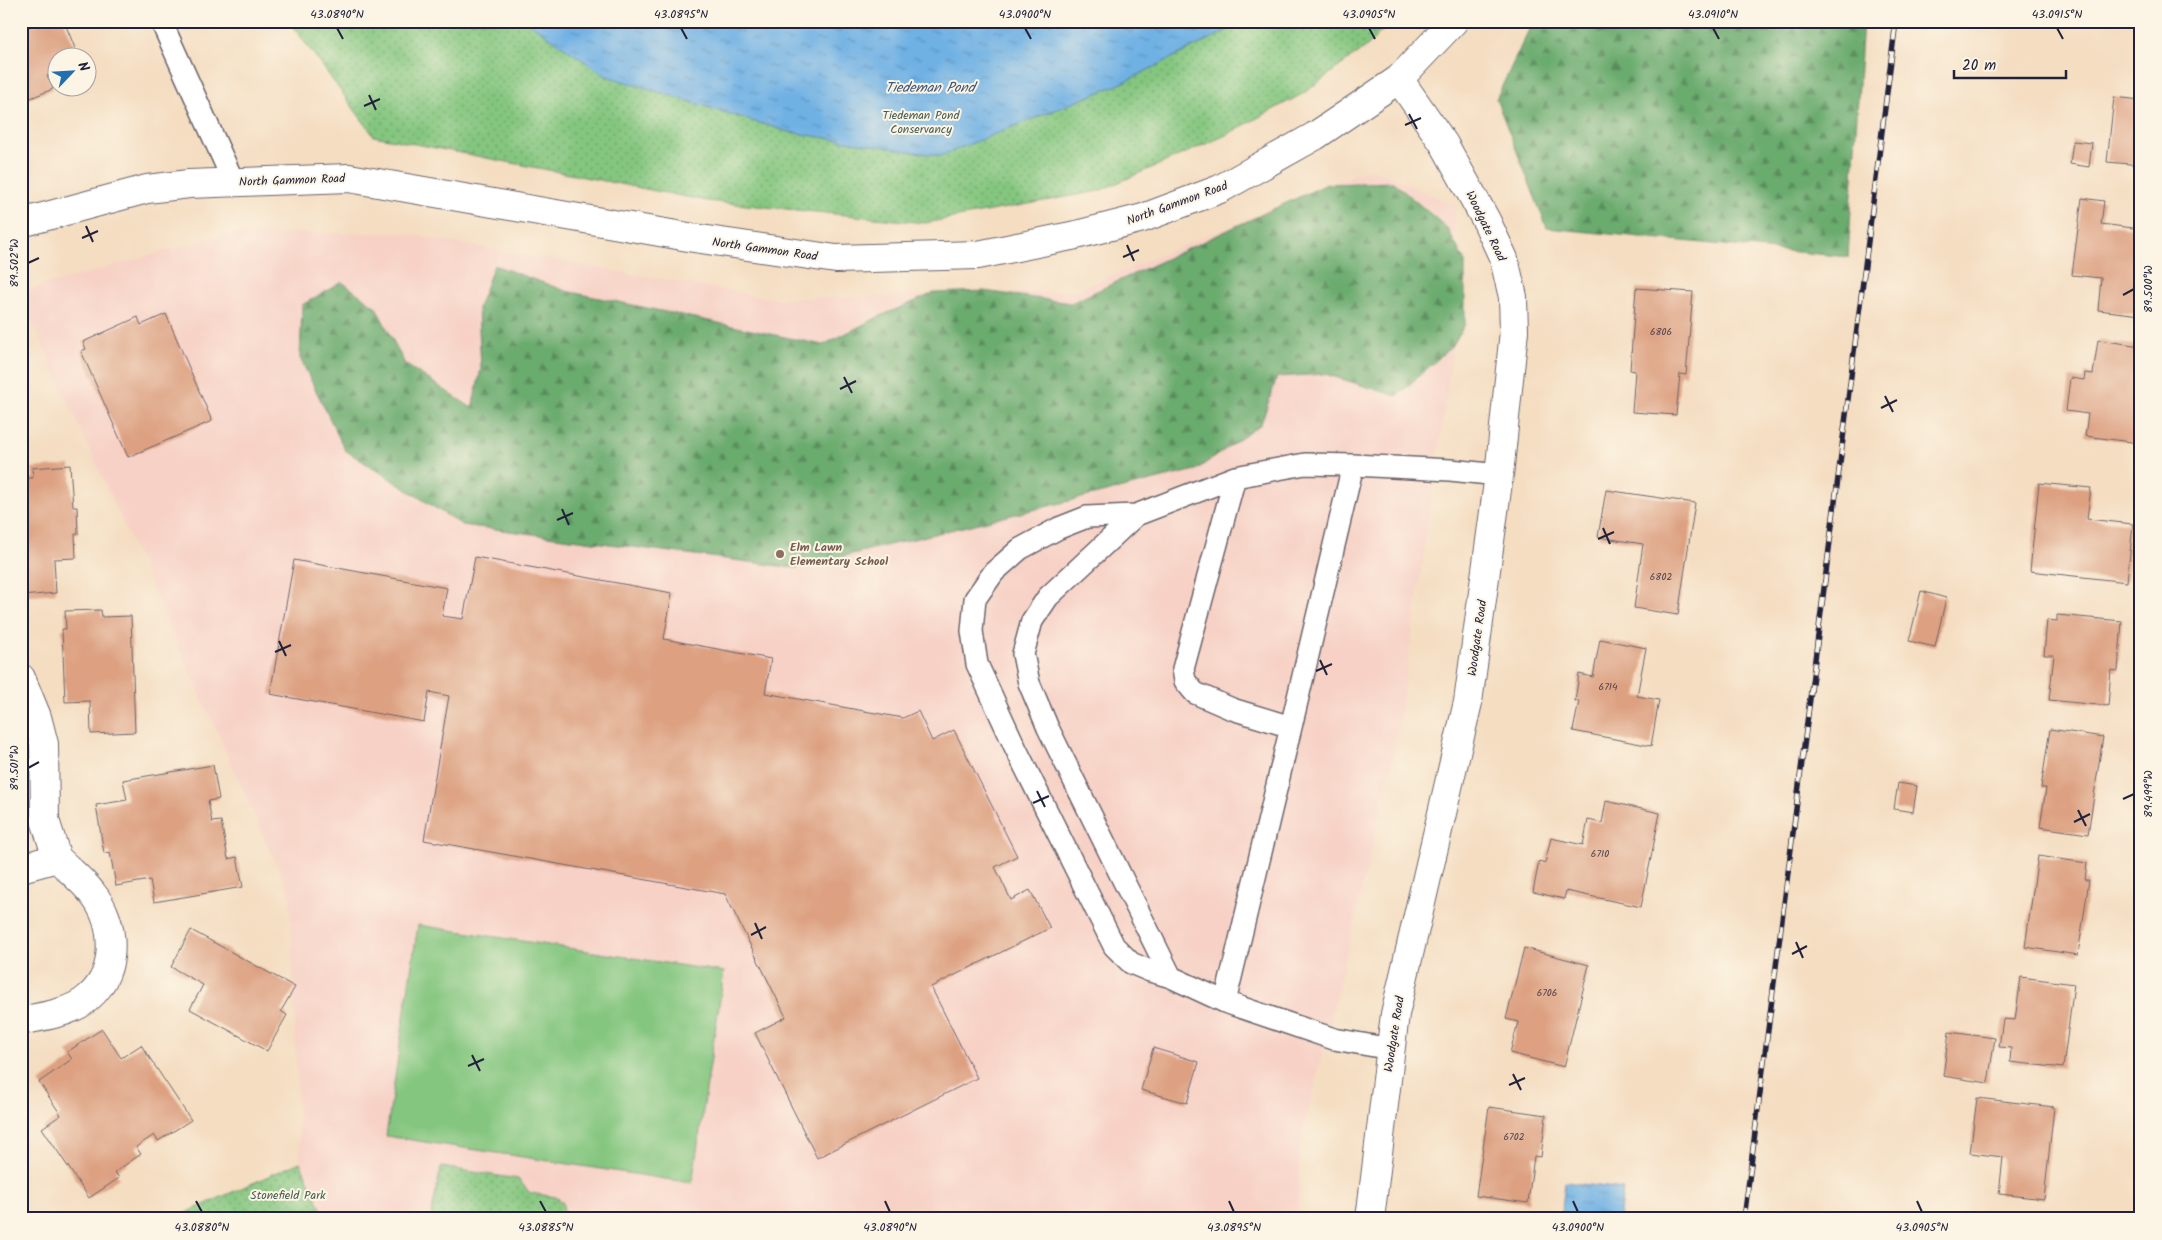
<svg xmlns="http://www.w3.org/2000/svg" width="2162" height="1240" viewBox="0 0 2162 1240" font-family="Kalam,sans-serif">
	<defs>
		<pattern id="forest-firs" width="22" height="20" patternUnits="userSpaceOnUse" patternTransform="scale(1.25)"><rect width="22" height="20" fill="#6bab6e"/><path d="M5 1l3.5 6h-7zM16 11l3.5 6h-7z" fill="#588b5c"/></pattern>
		<pattern id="park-dots" width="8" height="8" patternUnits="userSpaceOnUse" patternTransform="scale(1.25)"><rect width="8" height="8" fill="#84c67f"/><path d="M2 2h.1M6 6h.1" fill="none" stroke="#6ca069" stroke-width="1.8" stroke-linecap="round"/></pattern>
		<pattern id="water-ripples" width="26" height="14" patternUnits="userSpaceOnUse" patternTransform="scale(1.25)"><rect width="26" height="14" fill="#6fb1e4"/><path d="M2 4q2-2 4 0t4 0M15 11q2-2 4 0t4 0" fill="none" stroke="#5b90ba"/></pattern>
	</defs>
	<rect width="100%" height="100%" fill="#fcf5e5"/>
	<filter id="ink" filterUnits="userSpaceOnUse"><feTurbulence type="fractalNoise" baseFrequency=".02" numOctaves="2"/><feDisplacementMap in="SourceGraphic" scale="10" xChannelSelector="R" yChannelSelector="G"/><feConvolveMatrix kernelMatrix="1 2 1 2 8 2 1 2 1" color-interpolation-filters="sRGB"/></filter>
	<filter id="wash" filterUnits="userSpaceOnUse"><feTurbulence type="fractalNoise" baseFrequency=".0096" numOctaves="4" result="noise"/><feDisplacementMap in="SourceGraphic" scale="20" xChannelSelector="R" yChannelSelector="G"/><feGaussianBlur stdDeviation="1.12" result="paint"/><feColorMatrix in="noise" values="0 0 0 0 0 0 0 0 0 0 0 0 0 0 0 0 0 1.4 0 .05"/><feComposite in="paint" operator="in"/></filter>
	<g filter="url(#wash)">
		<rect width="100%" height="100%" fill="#f4ddc1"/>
		<path fill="#f7d1c6" d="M1370,168L1455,206L1452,356L1395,751L1300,1146L1298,1219H326L300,1162L290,894L21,297V292L226,234L401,233L773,299L1074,291Z"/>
		<path fill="url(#forest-firs)" stroke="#466654" d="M1533,21H1863L1848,257L1547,228L1496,99Z
			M1393,182L1447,228L1465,262V324L1453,345L1397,396L1325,374L1277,377L1261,424L1196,470L795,568L462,525L345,450L300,358L302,305L342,282L376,307L405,364L472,408L481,369L478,308L494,265L566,291L823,345L878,317L934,293L984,291L1071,303L1327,184Z"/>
		<path fill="url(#park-dots)" stroke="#53745d" d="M289,21H1392L1367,46L1304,93L1224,136L1099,191L925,223L707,201L374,136Z
			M300,1162L326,1219H172Z
			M441,1167L518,1179L530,1193L556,1197L563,1203L564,1215L561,1219H433L431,1216Z"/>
		<path fill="#84c67f" stroke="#53745d" d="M418,925L724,972L692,1183L386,1136Z"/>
		<path fill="url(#water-ripples)" stroke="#486a90" d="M526,21H1246L1120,84L940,156L789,132L606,76Z
			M1565,1182L1623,1189L1619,1219L1561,1218Z"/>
		<g id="blocks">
			<path fill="#dda182" d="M24,21L27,28L43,21H64L79,58H58V71L47,76L53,89L21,102V23Z
				M2138,21H2141V51L2135,50Z
				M2114,97L2141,100V165L2107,162Z
				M2073,141L2092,143L2089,167L2070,164Z
				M2082,198L2104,201L2101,224L2141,229V315L2098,310L2101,278L2072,275Z
				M1636,288L1693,292L1686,375L1680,374L1676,415L1632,412L1635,371L1630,370Z
				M166,314L212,421L128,457L81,351L86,349L83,342L138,317L141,325Z
				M2098,340L2141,346V428L2139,443L2085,436L2088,414L2066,411L2070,378L2084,380L2085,373L2093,374Z
				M70,465L73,507H77L78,534H75L76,558L54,559L56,593L21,596V478H33L32,468Z
				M2039,483L2091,488L2087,519L2133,524L2127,582L2030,571Z
				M1606,490L1695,503L1678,615L1634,608L1643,544L1598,537Z
				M475,557L672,593L664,639L771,659L765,693L903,718L918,711L932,741L954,730L1017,856L995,867L1011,900L1030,890L1050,928L931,987L977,1078L817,1158L755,1033L786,1017L725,894L424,840L449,696L429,692L424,722L270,694L294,560L447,588L442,616L463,619Z
				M1921,591L1946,598L1935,647L1909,641Z
				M101,610L102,617L131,616L135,732L91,734L90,701L65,702L62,629H66L65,611Z
				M2057,615L2122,621L2118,671L2111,670L2108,706L2049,700L2054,655H2044L2047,620L2057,621Z
				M1600,639L1646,648L1637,696L1659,700L1651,746L1573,731L1579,701H1575L1579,674L1593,677Z
				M2050,729L2103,737L2088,834L2040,827L2046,788H2041Z
				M213,765L219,799L208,801L212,822L221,821L228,859L237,857L243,887L154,902L150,880L116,886L110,852L104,853L96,805L127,800L123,780Z
				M1898,783L1917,786L1913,812L1894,809Z
				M1606,801L1660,813L1641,907L1566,891L1564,899L1533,892L1539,861L1545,863L1551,838L1583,845L1588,820L1602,823Z
				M2038,856L2087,863L2085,880H2089L2078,955L2025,947Z
				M191,930L295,987L281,1011L287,1015L267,1051L190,1009L203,985L171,967Z
				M1524,948L1589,965L1564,1067L1510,1053L1518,1022L1506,1019Z
				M2021,977L2074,984L2063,1068L2010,1062L2011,1048L1999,1047L2003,1019L2015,1020Z
				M102,1029L121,1058L141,1045L191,1120L158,1141L154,1135L136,1147L141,1154L115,1172L119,1178L89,1198L42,1128L61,1115L39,1082L72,1059L67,1052Z
				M1949,1032L1995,1038L1988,1083L1943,1076Z
				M1153,1048L1199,1062L1187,1103L1141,1090Z
				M1977,1098L2054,1107L2044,1199L1999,1194L2003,1157L1970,1153Z
				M1489,1107L1546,1115L1541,1157L1534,1156L1528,1203L1476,1196Z"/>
		</g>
	</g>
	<g filter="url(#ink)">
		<use href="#blocks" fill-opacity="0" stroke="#6c636a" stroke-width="1"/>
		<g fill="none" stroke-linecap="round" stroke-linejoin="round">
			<g stroke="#6c636a" stroke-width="24">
				<path id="service" d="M161,21L234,183
					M1353,465L1450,470L1499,475
					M1235,477L1183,669L1185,681L1195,693L1232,709L1291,727L1353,465L1305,464L1235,477L1136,515L1048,597L1032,621L1023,654L1029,683L1048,728L1171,977L1225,1002L1334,1039L1391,1049
					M1136,515L1087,517L1059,528L1020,549L994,572L975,599L972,631L977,664L1016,749L1114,946L1131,963L1150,971L1171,977
					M1225,1002L1291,727"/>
			</g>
			<g stroke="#6c636a" stroke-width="30">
				<path id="minor" d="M21,678L37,717L44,744L45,820L57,858L21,868
					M21,1021C42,1016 73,1013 89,997C119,971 116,922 92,893C82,880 68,869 57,858
					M1370,1219L1395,1014L1468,702L1499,475L1514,331L1513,297L1504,259L1487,222L1444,144L1399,79"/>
			</g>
			<g stroke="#6c636a" stroke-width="30">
				<path id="secondary" d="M21,223L147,189L189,184L349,178L694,238L836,259L978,255L1076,235L1143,218L1220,189L1315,136L1399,79L1454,21"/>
			</g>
			<use href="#service" stroke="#fff" stroke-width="21"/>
			<use href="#minor" stroke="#fff" stroke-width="28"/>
			<use href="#secondary" stroke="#fff" stroke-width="28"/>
			<g stroke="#22223b" stroke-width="5.5">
				<path id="rail" d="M1744,1219L1896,21"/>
			</g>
			<use href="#rail" stroke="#fcf5e5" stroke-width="4" stroke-dasharray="11" stroke-linecap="butt"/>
		</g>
	</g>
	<path fill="none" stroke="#22223b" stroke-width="2" d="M337,28L343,39M681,28L687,39M1025,28L1031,39M1369,28L1375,39M1713,28L1719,39M2057,28L2063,39M369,95L376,110M364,106L380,99M1409,114L1417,129M1405,125L1421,118M86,226L93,242M82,238L98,231M1127,245L1134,261M1123,257L1139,250M28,263L39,258M2123,295L2134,289M844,377L852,393M840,389L856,381M1885,396L1893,412M1881,408L1897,400M562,509L569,525M557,520L573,513M1603,528L1610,544M1598,539L1614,532M279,641L286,656M275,652L291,645M1320,660L1327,675M1316,671L1332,664M28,768L39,762M1037,791L1045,807M2123,799L2134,794M1033,803L1049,796M2078,810L2086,826M2074,822L2090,814M755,923L762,939M751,935L766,927M1796,942L1803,958M1792,954L1807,946M472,1055L480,1071M468,1066L484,1059M1513,1074L1521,1090M1509,1085L1525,1078M196,1201L202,1212M540,1201L546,1212M885,1201L890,1212M1229,1201L1234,1212M1573,1201L1578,1212M1917,1201L1922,1212"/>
	<circle fill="#8d6e63" stroke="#fcf5e5" stroke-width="2" cx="780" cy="554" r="5"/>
	<g text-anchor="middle" stroke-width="4" stroke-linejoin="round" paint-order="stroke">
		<g font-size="10" fill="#51424d">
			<text x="1661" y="335">6806</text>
			<text x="1661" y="580">6802</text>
			<text x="1608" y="690">6714</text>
			<text x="1600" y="857">6710</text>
			<text x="1547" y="996">6706</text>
			<text x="1514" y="1140">6702</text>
		</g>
		<g font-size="12" fill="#445b53" stroke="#fcf5e5">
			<text x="921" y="119">Tiedeman Pond<tspan x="921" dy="14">Conservancy</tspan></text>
			<text x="288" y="1199">Stonefield Park</text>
		</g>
		<g font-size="12" fill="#22223b" stroke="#fcf5e5">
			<text transform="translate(292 180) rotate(-2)" y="4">North Gammon Road</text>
			<text transform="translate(1177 203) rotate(-20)" y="4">North Gammon Road</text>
			<text transform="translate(1486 226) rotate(64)" y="4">Woodgate Road</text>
			<text transform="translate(765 249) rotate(8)" y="4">North Gammon Road</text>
			<text transform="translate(1477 638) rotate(-82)" y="4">Woodgate Road</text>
			<text transform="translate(1394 1034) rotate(-81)" y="4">Woodgate Road</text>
		</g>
		<g font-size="12" font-weight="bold" fill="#785e54" stroke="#fcf5e5" text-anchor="start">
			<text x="790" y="551">Elm Lawn<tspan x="790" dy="14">Elementary School</tspan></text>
		</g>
		<g font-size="14" font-style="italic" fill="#3d5476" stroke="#fcf5e5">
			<text x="930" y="92">Tiedeman Pond</text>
		</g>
	</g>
	<rect width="2162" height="1240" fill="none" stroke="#fcf5e5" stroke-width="55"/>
	<g transform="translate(72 72) rotate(65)"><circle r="24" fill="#fcf5e5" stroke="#a5a1a1"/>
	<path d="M0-4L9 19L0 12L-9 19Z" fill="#1f6fb2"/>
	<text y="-8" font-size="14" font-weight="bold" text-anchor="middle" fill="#22223b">N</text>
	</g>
	<path d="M1954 70v8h112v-8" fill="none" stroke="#22223b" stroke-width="2.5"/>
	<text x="1962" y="70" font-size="15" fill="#22223b" stroke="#fcf5e5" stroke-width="4" paint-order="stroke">20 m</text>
	<rect x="28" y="28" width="2106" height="1184" fill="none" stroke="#22223b" stroke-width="2"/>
	<g font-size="12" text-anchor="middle" fill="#22223b">
		<text x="337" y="18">43.0890°N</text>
		<text x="681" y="18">43.0895°N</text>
		<text x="1025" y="18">43.0900°N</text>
		<text x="1369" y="18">43.0905°N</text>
		<text x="1713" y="18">43.0910°N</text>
		<text x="2057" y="18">43.0915°N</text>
		<text transform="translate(14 263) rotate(-90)" y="4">89.502°W</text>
		<text transform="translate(2148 289) rotate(-90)" y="4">89.500°W</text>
		<text transform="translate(14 768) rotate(-90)" y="4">89.501°W</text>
		<text transform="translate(2148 794) rotate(-90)" y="4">89.499°W</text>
		<text x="202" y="1231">43.0880°N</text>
		<text x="546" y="1231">43.0885°N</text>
		<text x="890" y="1231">43.0890°N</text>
		<text x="1234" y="1231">43.0895°N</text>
		<text x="1578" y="1231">43.0900°N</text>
		<text x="1922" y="1231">43.0905°N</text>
	</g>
</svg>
